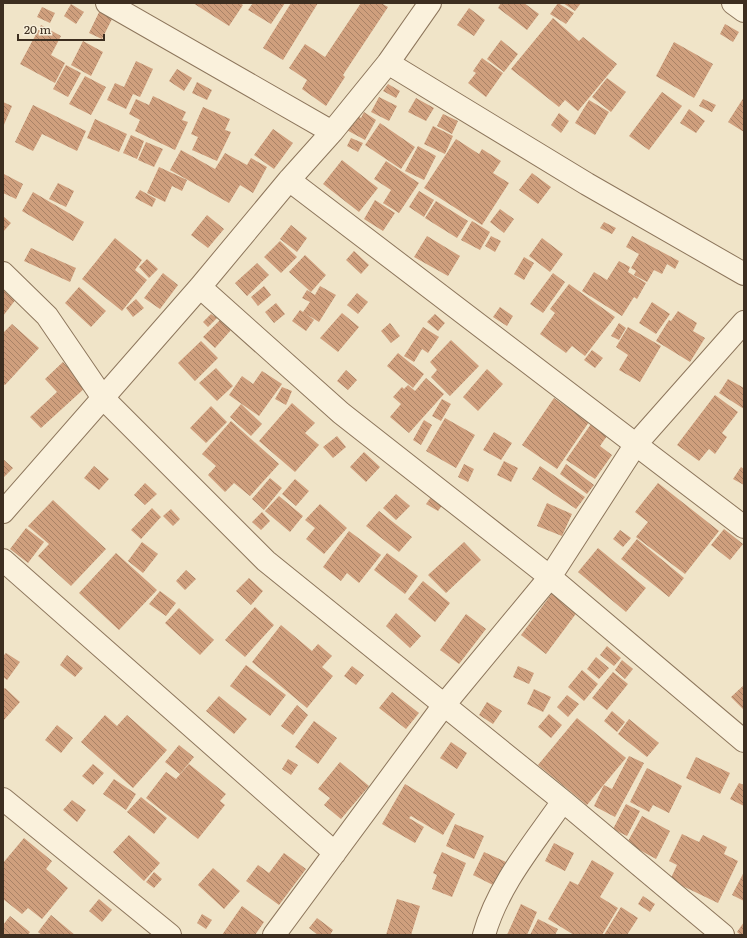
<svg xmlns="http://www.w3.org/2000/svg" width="747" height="938" viewBox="0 0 747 938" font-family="Literata,serif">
	<defs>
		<pattern id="building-back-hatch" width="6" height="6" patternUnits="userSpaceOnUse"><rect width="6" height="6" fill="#cf9f7d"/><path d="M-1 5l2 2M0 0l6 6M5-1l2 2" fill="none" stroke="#a98266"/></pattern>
	</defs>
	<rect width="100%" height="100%" fill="#f0e4c8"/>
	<path fill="url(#building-back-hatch)" d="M193,3H240L243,5L229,26Z
		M253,3H285L271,24L248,10Z
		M291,3H318L283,60L263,48Z
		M361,3H381L388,7L343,75L345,77L326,106L302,89L307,80L289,68L305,44L325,57Z
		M501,3H524L539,14L527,30L498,8Z
		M558,3L574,13L566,24L550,14Z
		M563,3H581L575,11Z
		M71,4L84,12L76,24L64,16Z
		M103,4L116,11L102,39L89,33Z
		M42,7L55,13L50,23L37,17Z
		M469,8L485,20L474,36L457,25Z
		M553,18L579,41L583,37L617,64L578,111L565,100L559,107L511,69Z
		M725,24L739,32L733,42L720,34Z
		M41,25L61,36L51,55L65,63L55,83L20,64Z
		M501,40L518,54L504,72L487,59Z
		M83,41L103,52L91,76L71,65Z
		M674,42L713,64L694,98L656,76Z
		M482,58L503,73L486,97L468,83L476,73L473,71Z
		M136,61L153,69L140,97L133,94L126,109L107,100L115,83L124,87Z
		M66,65L81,73L68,97L53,89Z
		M177,69L192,78L184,91L169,81Z
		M85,76L106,87L91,115L69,104Z
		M607,78L626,92L611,112L592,97Z
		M197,82L212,90L207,100L192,93Z
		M388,84L400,91L396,98L383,91Z
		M662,92L682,106L649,150L629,136Z
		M153,96L186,112L182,120L188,122L175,150L135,131L140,120L129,114L136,99L149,105Z
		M379,97L397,106L389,121L371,112Z
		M744,97V132L728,122Z
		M416,98L434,108L426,121L408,112Z
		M703,99L716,105L712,112L699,106Z
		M589,100L609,112L595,135L575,123Z
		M3,102L12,106L3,127Z
		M33,105L86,131L77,151L42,134L33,151L15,142Z
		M203,107L230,119L225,130L231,132L217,161L192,150L198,137L191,134Z
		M689,109L705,121L696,133L680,123Z
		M352,112L361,118L364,112L376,120L365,140L343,128Z
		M559,113L569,121L561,133L551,125Z
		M443,114L458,121L452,134L437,126Z
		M95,119L127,134L119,152L87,138Z
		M380,123L415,147L401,169L365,145Z
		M433,126L453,136L445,154L424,144Z
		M273,129L293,143L274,169L254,155Z
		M131,135L144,141L137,159L123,153Z
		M351,138L363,143L358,152L347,146Z
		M456,139L479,154L482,149L501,161L493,173L509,183L482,225L424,188Z
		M146,142L163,149L154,167L138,160Z
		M418,146L436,156L424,180L405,171Z
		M181,150L215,169L225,153L247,165L251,158L267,167L253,193L240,185L229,203L170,170Z
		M342,160L378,188L359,212L323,184Z
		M386,161L419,183L399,213L383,203L391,190L374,179Z
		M159,167L187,180L182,191L172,186L165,202L147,193Z
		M532,173L551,187L538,204L519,190Z
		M4,174L23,184L16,199L3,193Z
		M58,183L74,191L66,207L49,199Z
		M140,190L156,199L152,207L135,198Z
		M419,191L434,200L424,217L409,207Z
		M33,192L84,222L73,241L22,211Z
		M375,200L395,213L383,231L364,219Z
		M436,201L468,221L457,238L425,218Z
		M500,209L514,219L504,233L490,222Z
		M207,215L224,229L208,248L191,235Z
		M3,216L11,223L3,232Z
		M472,221L490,232L480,250L461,240Z
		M604,222L616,228L612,234L600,228Z
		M291,225L307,238L297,252L280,239Z
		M427,236L460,256L448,276L414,257Z
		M491,236L501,241L495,252L485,246Z
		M632,236L679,261L675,269L667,264L662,274L654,270L647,282L634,275L636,271L631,268L639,254L626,247Z
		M115,238L142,260L135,270L147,280L122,311L82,279Z
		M542,238L563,254L550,272L529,256Z
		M280,241L297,257L281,273L264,257Z
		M31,248L76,268L70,282L24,261Z
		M354,251L369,265L361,274L346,260Z
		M305,255L326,275L311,292L289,272Z
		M524,257L534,263L524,280L514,274Z
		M147,259L158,269L149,278L139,267Z
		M619,261L630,267L628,272L646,283L637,299L634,297L622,316L582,291L594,272L607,280Z
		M257,263L269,275L247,296L235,283Z
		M163,273L178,285L160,309L144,298Z
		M553,273L565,282L543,313L530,304Z
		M3,280L20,294L3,316Z
		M569,284L615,317L585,356L572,346L566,353L540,334L555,313L550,309Z
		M264,286L271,295L258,306L251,297Z
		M320,286L336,295L319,322L306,314L314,320L306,331L292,321L300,310L303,312L310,302L302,298L307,290L315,295Z
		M79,287L106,311L91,327L65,303Z
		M357,293L368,302L358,314L347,305Z
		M136,299L144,308L133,317L126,308Z
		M652,302L670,314L656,334L639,323Z
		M276,303L285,314L274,323L265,312Z
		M500,307L513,316L507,326L493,317Z
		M678,311L697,323L693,331L705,338L690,362L656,341L669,320L671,321Z
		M342,313L359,327L338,352L320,338Z
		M211,314L217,318L208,327L203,322Z
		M435,314L445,323L438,331L427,322Z
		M220,320L231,330L215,348L203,337Z
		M390,323L400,336L391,343L381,331Z
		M619,323L626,328L619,340L611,336Z
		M12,324L39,348L5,385L3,384V333Z
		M423,327L439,337L428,353L422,349L414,362L404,356Z
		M628,327L661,346L640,382L619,370L628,355L616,347Z
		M451,340L479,366L450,396L431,377L437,370L430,362Z
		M201,341L218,358L195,381L178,363Z
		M592,350L603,358L595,368L584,360Z
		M398,353L424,374L413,388L387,366Z
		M63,362L86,387L41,428L30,417L57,392L45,379Z
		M216,368L233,386L217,401L199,383Z
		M487,369L503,384L478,411L463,397Z
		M346,370L357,380L348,390L337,381Z
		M262,371L282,384L259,416L229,395L242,376L253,384Z
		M426,378L444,394L409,433L390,417L401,404L393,397L402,387L404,389L408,385L415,391Z
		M728,379L744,388V409L719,393Z
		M282,387L292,391L286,405L275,399Z
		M715,395L738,412L722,433L727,437L715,454L709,449L699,461L677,445Z
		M554,398L589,422L557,469L522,445Z
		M442,399L451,404L441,421L432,416Z
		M292,403L315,423L305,433L319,445L295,472L259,441Z
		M241,404L262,424L251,436L230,417Z
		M211,406L227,422L206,443L190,428Z
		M445,418L475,435L456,468L426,451Z
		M424,420L432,425L421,445L413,440Z
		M231,421L279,464L250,496L234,483L225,492L208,475L216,466L202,454Z
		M591,424L607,436L600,446L612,455L595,479L566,460Z
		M494,432L512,443L501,460L483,450Z
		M337,436L346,447L333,458L323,447Z
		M364,452L380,467L366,482L350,467Z
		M3,459L13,468L3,478Z
		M504,461L518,468L511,482L497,475Z
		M464,464L474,469L468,482L458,477Z
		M566,464L594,485L587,494L560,474Z
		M94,466L109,479L99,490L84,478Z
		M540,466L585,497L576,509L532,479Z
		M741,467L744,469V485L733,479Z
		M270,478L282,488L264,510L252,499Z
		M295,479L309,491L296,506L282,494Z
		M145,483L157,494L145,505L134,495Z
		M658,483L719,531L685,574L636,537L648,522L635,512Z
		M396,494L410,506L396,520L383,508Z
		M279,496L303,516L290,532L265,511Z
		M431,497L443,504L438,511L426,504Z
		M53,500L106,549L71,586L38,556L49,544L28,526Z
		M547,503L572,514L562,536L537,526Z
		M320,504L347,528L324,554L306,539L315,528L305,520Z
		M152,508L161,517L141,539L131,530Z
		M171,509L180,519L173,526L163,516Z
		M379,511L412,537L399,552L366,526Z
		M262,512L270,521L261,530L252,522Z
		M26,528L44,542L28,563L10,549Z
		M724,529L743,544L730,560L711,545Z
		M620,530L631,538L623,547L613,539Z
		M349,531L381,555L359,583L347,573L341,581L323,567Z
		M637,539L684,578L669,597L621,559Z
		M142,542L158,554L143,573L128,561Z
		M464,542L481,560L446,593L428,575Z
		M598,548L646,588L626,612L578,572Z
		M116,553L157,590L119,630L79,593Z
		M387,553L418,576L405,594L374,570Z
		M186,570L196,579L185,590L176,581Z
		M249,578L263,591L251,605L236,591Z
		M423,581L450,603L435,622L408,599Z
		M160,591L176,603L166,616L149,604Z
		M553,592L578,611L546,654L521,635Z
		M255,607L274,625L245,657L225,640Z
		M179,608L214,640L200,655L165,623Z
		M396,613L421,636L410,648L386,626Z
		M466,614L486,629L459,664L440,650Z
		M281,625L312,651L318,644L332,656L322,667L333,676L307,708L252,662Z
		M607,646L621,658L614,666L600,655Z
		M6,653L20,662L7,680L3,677V656Z
		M67,655L83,668L75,677L60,665Z
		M596,657L609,668L599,679L587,669Z
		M622,660L633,669L625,679L615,670Z
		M246,665L286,695L270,716L230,686Z
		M352,666L364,675L356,685L344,676Z
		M518,666L534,673L529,684L513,677Z
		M582,670L598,684L584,701L568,687Z
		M613,672L628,684L607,710L592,698Z
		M744,685V710L731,697Z
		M5,688L20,702L3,721V690Z
		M534,689L551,697L543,712L527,704Z
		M392,692L419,713L406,729L379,708Z
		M567,695L579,704L568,717L557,707Z
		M219,696L247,719L234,734L206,711Z
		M487,702L502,711L493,724L479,715Z
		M297,705L308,715L293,735L281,726Z
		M612,711L625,722L617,732L604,721Z
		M549,714L562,725L551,738L538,727Z
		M105,715L117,726L127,715L167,750L133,788L81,742Z
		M577,718L626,758L587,805L538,765Z
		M629,719L659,743L647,757L618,734Z
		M314,721L337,738L318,764L295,747Z
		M57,725L73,738L61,753L45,740Z
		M451,742L467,753L457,769L440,758Z
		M179,745L194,757L180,774L165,762Z
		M629,756L644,763L615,817L594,806L604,785L612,789Z
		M696,757L730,773L720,794L686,778Z
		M288,759L298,765L291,775L282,769Z
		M340,762L369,786L341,819L324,805L330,798L318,789Z
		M93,764L104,773L93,785L82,776Z
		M189,764L226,794L220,801L225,805L198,839L146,798L166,772L176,779Z
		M647,768L682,786L669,813L653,805L649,812L630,802Z
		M114,779L136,794L126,810L103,794Z
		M739,783L744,785V806L730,799Z
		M405,784L455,814L443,835L411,816L409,818L424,827L415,843L382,824Z
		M141,797L167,818L154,834L127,812Z
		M72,800L86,810L77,822L63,810Z
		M626,804L640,811L627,836L613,829Z
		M642,816L670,831L656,859L627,843Z
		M455,824L484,836L474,859L446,846Z
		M682,834L699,842L703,835L727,847L724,854L738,861L718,903L670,880L677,865L669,861Z
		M129,835L160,863L144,881L113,852Z
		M24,838L52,861L46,869L68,888L42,919L28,908L22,914L3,899V863Z
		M554,843L574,853L565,871L545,861Z
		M442,852L466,863L452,897L432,889L437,875L433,873Z
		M484,852L506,862L495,886L473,875Z
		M284,853L306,869L279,905L246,881L258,865L269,873Z
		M592,860L614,873L600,897L618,908L602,935H574L548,919L570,881L578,885Z
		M213,868L240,891L224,909L198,885Z
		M154,872L162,879L154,888L146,882Z
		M744,872V901L732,895Z
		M643,896L655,904L650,912L638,904Z
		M99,899L112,910L102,922L89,911Z
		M397,899L420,906L411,935H386Z
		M521,904L537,912L527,935H507Z
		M242,906L264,922L255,935H222Z
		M621,907L638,918L627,935H604Z
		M202,914L212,920L206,929L197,923Z
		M51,915L75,935H42L38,932Z
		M10,916L30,932L28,935H3V925Z
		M317,918L333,930L330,935H318L309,928Z
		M538,919L558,929L555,935H530Z
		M744,922V935H741L737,932Z"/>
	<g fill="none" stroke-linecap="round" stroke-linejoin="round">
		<g stroke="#8d765c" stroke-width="24">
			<path id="minor" d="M107,3L332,132
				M733,3L744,11
				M388,63L587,184L744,274
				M289,180L744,527
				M3,273L47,316L103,398L266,561L563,801L723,935
				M200,287L341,413L550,577L744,741
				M3,512L200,287L289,180L332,132L388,63L430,3
				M3,560L335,853
				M3,799L170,935
				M274,935L444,705L550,577L636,444L744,322
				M484,935C498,885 534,843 563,801"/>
		</g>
		<use href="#minor" stroke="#faf1dc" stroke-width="22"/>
	</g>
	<rect width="747" height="938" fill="none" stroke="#3d2e20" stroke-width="8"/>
	<path d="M18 34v6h86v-6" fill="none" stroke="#3d2e20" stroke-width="2"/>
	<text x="24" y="34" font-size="12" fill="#3d2e20" stroke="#f7eed8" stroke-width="3" paint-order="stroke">20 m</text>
</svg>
